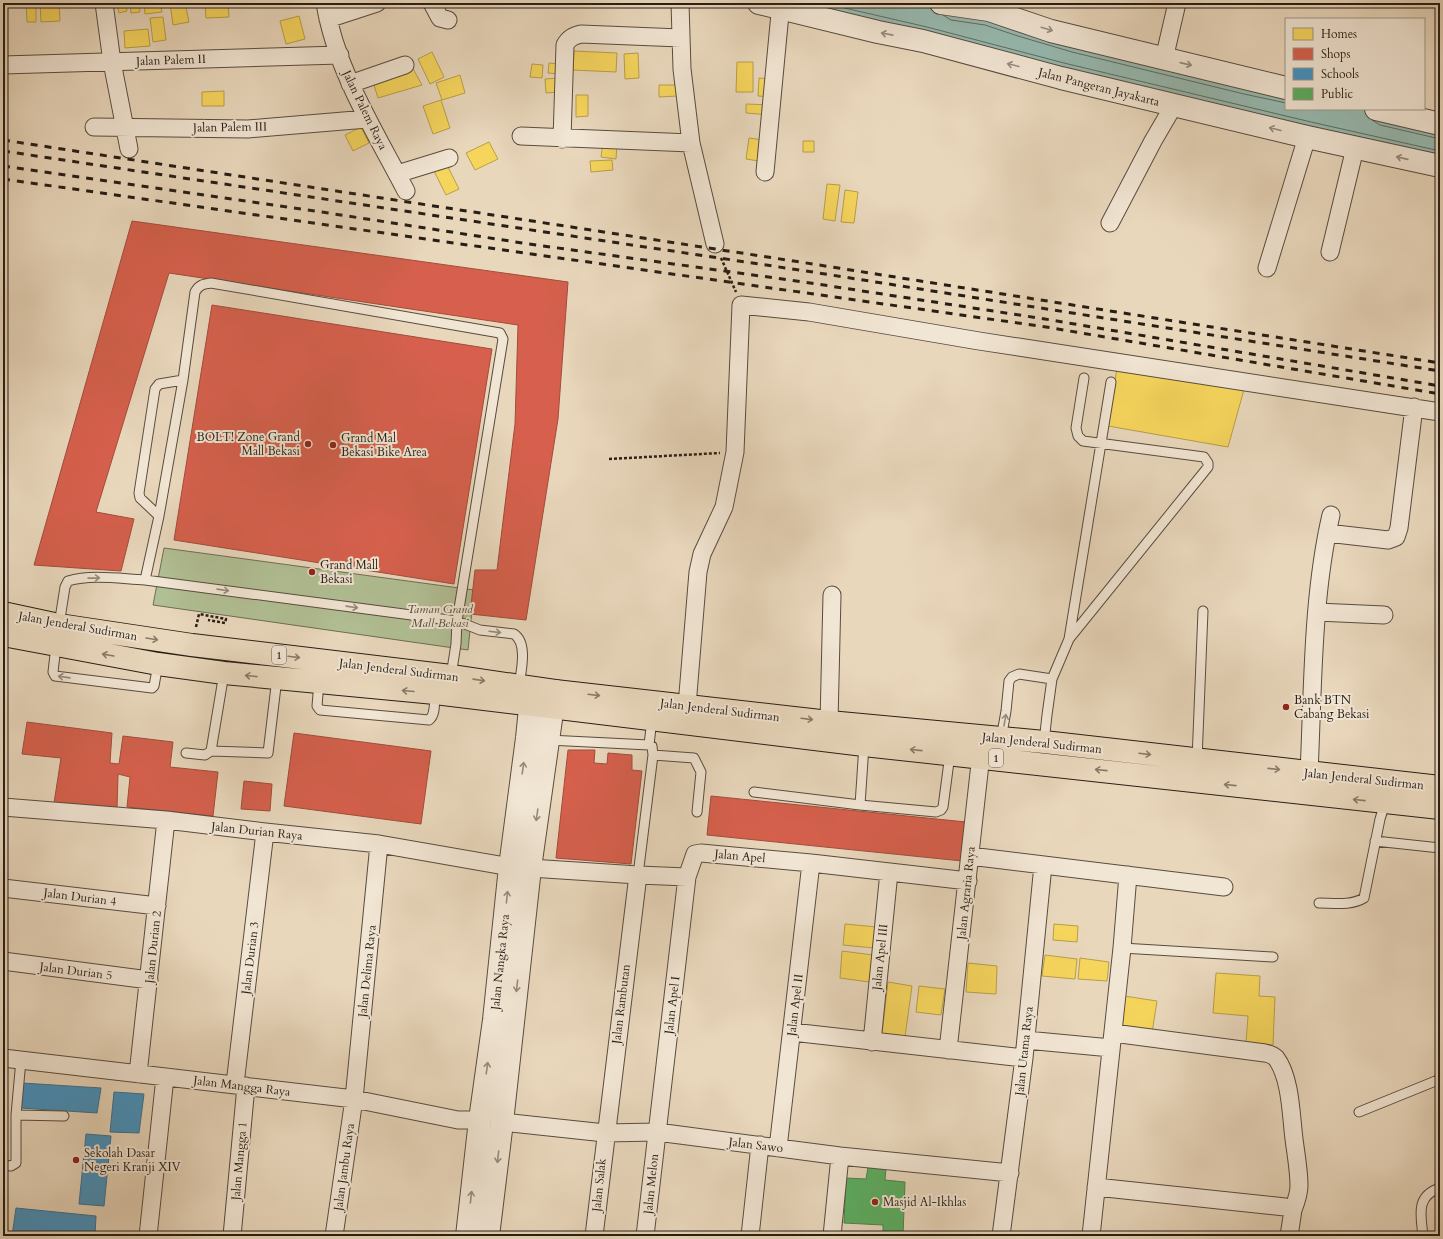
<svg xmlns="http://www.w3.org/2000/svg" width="1443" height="1239" viewBox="0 0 1443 1239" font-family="Cardo,serif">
	<rect width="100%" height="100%" fill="#e9d7bc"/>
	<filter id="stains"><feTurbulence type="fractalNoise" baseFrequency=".005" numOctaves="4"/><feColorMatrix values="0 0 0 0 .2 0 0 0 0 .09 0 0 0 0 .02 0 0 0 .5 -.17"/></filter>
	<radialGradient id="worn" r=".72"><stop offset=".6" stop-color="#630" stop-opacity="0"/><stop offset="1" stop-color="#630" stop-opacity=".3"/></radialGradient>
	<path fill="#b1bf94" stroke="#6c6e54" d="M164,548L474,590L468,650L153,605Z"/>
	<path fill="#97bab1" stroke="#6a7c73" d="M759,3H941L1286,88V109H1376L1440,124V166Z"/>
	<path fill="#f6d55c" stroke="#b89e47" d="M26,3H36V22H27Z
		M40,3H59L60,21L41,22Z
		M117,3H126L127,11L119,13Z
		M130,3H139L140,12L131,13Z
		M144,3H160L162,12L145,14Z
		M170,3H185L189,22L173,25Z
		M205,3H228L229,17L206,18Z
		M299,16L305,39L286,44L280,21Z
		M163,17L166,40L153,42L150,18Z
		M148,29L150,46L125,48L124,31Z
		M574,51L617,53L616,72L573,70Z
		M432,52L444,77L430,84L418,59Z
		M638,53L639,78L625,79L624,54Z
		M737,62H753V92H736Z
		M549,63L560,64L559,74L548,73Z
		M532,64L543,65L542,78L530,77Z
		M412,67L422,85L378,98L373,82Z
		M460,75L465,93L442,100L436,83Z
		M558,78L559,92L546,93L545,79Z
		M759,78L772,79L771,97L758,96Z
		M659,85H678V96L659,97Z
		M224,91V106H202V92Z
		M576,95H588V116L576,117Z
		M441,100L450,128L433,134L423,106Z
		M746,104L771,105L770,115L746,113Z
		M361,127L369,143L353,151L345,135Z
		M749,138L763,140L759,161L746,159Z
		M803,141H814V152H803Z
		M489,142L498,159L475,170L466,153Z
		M603,142L617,144L616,159L601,157Z
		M612,160L613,170L591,172L590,161Z
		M445,161L459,189L446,195L432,167Z
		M827,184L840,185L835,221L823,219Z
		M845,190L858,192L854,223L841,222Z
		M1117,368L1245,386L1228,447L1108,426Z
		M845,924L877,927L874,948L843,945Z
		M1054,924L1078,926L1077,942L1053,940Z
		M842,951L873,955L869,982L840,978Z
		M1045,955L1077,959L1075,979L1042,976Z
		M1080,958L1109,962L1107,981L1078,979Z
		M968,963L997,966L996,994L966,992Z
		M1216,973L1260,976L1259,996L1275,997L1273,1045L1246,1042L1248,1016L1213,1013Z
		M888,982L912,986L905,1037L882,1034Z
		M919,986L945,989L941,1015L916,1012Z
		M1124,996L1157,1001L1152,1033L1119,1028Z"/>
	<path fill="#d6604d" stroke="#a24c3c" d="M132,221L568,282L558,419L526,620L470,614L475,570H497L515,424L518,325L169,273L96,512L134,519L121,571L34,565Z
		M212,305L492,349L454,584L174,540Z
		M27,722L112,733L110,763L119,764L123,736L173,742L170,767L218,772L213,816L127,807L130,777L118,774L117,809L54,803L61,758L22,754Z
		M294,733L431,751L421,824L284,806Z
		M568,750H595L594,763L607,764L608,753L632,755V770L642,771L631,864L556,858Z
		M244,781L272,784L270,811L241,809Z
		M711,796L966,822L962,861L707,835Z"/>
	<path fill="#4393c3" stroke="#3b708f" d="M22,1083L101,1088L97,1113L21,1108Z
		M114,1092L144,1094L139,1133L110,1132Z
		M86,1134L111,1136L104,1206L79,1204Z
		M16,1208L96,1216L95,1236H12Z"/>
	<path fill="#5aae61" stroke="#4b834a" d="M868,1167L886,1168L885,1180L905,1182L903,1236H883V1225L844,1223L846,1178L866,1179Z"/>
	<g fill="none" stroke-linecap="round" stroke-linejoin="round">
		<path stroke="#5f6c63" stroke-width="1" d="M823,3L927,27L1064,63L1311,122L1440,151
			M943,15L951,20L985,25L1018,36L1072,52L1244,94L1286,103
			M1372,120L1380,125L1440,139"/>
		<g stroke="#584c3f" stroke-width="11">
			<path id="service" d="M159,516L140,498L139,493L155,389L159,384L183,380
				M145,580L159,516L183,380L195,292C199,285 203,284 211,283L500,333L503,339L457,621L456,644L451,676
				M59,625L65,587L68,581C92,574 121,579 145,580L457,621L480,630L514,634C528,643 521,672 519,685
				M1069,639L1208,467V463L1204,457L1083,441L1078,436L1076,428L1084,378
				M56,646L53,672L55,676L152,688L154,686L158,664
				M319,682L317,706L320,710L429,720C436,715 434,702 435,693
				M1001,739L1006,711L1009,681L1012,677L1019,674L1052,679
				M548,740L649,745L652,746L653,755L638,875
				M1044,742L1047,715L1052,679L1069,639L1111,382
				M649,745L652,719
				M211,751L268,753L277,678
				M186,753L205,755L211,751L224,673
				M653,755L694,758L701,772L697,812
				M1197,760L1203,611
				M754,792L860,805L936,812L941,810L943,807L950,754
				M860,805L864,745
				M1375,841L1440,848
				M1319,903C1333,903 1351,906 1364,898L1380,819L1385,803
				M1122,948L1273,957
				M1359,1112L1438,1080L1440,1077
				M16,1115L64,1116
				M3,1165L11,1166L16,1163V1115L21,1060
				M1423,1236C1421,1216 1415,1196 1440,1188"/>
		</g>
		<g stroke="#584c3f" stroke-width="19">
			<path id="minor" d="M104,3L112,62L129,149
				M325,3C336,71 375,131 406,191
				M432,3L440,18L448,20
				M680,3L682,69L691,143L715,244
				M328,19L377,3
				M1164,59L1177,3
				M3,65L340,55
				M350,84L405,65
				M94,127L248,129L367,119
				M521,136L691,143
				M562,139L565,45C569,38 573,36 581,34L681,38
				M765,172L781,3
				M397,174L449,158
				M1110,223L1153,141L1174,105
				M1330,252L1355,148
				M1267,268L1307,137
				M1327,533L1388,540L1396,537L1399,528L1414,407
				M1317,612L1384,615
				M687,706L698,572L702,554L724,507L735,452L741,305L809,312L979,341L1440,412
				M829,722L832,595
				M1309,773C1313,688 1312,597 1331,515
				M3,807L166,820L265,832L379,844L510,867
				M970,856L1224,887
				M530,868L638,875L687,877
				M3,888L157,906
				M3,961L149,980
				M792,1032L1024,1058
				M1113,1033L1265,1053C1270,1054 1273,1055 1276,1058C1291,1078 1291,1116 1294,1139C1296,1155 1299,1170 1299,1186C1299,1194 1296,1202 1293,1210
				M1026,1040L1111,1048
				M872,1042L889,872
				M948,1050L982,746
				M3,1058L354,1099L458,1120H480
				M138,1074L166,820
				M235,1084L265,832
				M502,1122L605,1133L657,1132L840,1156L1010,1173
				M778,1148L811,863
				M1096,1187L1285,1207L1293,1210L1289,1236
				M148,1236L165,1077
				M232,1236L246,1086
				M334,1236L354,1099L379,844
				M594,1236L638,875
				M645,1236L687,877L695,854L701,853L811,863L968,881
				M750,1236L760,1145
				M832,1236L840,1156
				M1001,1236L1024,1058L1043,865
				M1091,1236L1122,948L1128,875"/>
		</g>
		<g stroke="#584c3f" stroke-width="24">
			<path id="tertiary" d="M759,3L878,32L923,41L1061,78L1307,137L1440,166
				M941,3L989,10L1051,31L1286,88
				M1376,109L1440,124
				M467,1236L480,1120L494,1020L510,867L527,738L532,688
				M488,1236L502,1122L530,868L555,691"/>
		</g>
		<g stroke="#271e15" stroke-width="24">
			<path id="trunk" d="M3,613L59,625L192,645L451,676L555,691L829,722L1044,742L1440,787
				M3,635L158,664L224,673L435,693L864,745L1440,808"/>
		</g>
		<path stroke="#271e15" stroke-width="2.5" stroke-dasharray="3 2" stroke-linecap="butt" d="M721,258L736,292
			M609,459L720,453
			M196,627L199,614L226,619L225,623L208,620"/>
		<use href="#service" stroke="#f1e5d3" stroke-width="9"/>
		<use href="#minor" stroke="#f1e5d3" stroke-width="17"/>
		<use href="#tertiary" stroke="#f1e5d3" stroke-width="22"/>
		<use href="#trunk" stroke="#e9d7bc" stroke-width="22"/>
		<path stroke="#271e15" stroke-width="3" stroke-dasharray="7 7" stroke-linecap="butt" d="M3,140L800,262L1440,363
			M3,151L806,271L1440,371
			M3,166L315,211L529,244L804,282L1045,319L1440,386
			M3,179L1046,327L1440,394"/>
	</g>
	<defs><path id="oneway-shaft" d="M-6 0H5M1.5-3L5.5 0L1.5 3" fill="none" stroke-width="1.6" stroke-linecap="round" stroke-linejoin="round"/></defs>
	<g stroke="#968b7e">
		<use href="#oneway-shaft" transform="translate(1047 29) rotate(17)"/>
		<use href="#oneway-shaft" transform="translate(887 34) rotate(-169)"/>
		<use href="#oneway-shaft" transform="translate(1186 64) rotate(13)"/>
		<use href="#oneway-shaft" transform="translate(1013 65) rotate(-166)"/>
		<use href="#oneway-shaft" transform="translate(1275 129) rotate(-166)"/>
		<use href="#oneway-shaft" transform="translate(1402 158) rotate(-167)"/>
		<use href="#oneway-shaft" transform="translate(94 578) rotate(-1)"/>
		<use href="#oneway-shaft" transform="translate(223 590) rotate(8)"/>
		<use href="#oneway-shaft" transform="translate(352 607) rotate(8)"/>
		<use href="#oneway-shaft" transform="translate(495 632) rotate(7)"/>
		<use href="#oneway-shaft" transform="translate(64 677) rotate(-172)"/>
		<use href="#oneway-shaft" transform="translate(1005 720) rotate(-80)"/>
		<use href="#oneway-shaft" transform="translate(523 768) rotate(-82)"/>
		<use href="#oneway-shaft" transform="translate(537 815) rotate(98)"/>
		<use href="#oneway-shaft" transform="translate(507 897) rotate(-84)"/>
		<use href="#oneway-shaft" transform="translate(517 986) rotate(96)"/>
		<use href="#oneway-shaft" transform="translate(487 1068) rotate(-82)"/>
		<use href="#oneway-shaft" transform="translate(498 1157) rotate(97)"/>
		<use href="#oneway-shaft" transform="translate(471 1197) rotate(-84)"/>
	</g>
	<g stroke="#887a68">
		<use href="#oneway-shaft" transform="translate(152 639) rotate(9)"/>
		<use href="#oneway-shaft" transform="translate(108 655) rotate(-170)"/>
		<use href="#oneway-shaft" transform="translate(294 657) rotate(7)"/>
		<use href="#oneway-shaft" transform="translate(251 676) rotate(-174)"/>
		<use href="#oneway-shaft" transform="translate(479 680) rotate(8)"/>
		<use href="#oneway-shaft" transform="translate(408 691) rotate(-175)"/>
		<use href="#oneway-shaft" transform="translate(594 695) rotate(7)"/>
		<use href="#oneway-shaft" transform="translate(807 719) rotate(7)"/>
		<use href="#oneway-shaft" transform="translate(916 750) rotate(-174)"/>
		<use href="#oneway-shaft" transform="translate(1145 754) rotate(7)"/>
		<use href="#oneway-shaft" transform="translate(1274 769) rotate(6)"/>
		<use href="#oneway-shaft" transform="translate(1101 770) rotate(-174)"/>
		<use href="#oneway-shaft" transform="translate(1230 785) rotate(-174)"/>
		<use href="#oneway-shaft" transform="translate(1359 800) rotate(-174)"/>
	</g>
	<g fill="#8f2418" stroke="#f1e5d3" stroke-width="1.5">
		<circle cx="308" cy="444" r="4"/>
		<circle cx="333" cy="445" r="4"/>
		<circle cx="312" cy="572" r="4"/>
		<circle cx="1286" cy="707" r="4"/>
		<circle cx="76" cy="1160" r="4"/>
		<circle cx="875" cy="1202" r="4"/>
	</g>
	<g text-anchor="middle" stroke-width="4" stroke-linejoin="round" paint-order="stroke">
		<g fill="#f1e5d3" stroke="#645a4e" stroke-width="1">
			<rect x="272" y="646" width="14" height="18" rx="3"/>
			<rect x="989" y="749" width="14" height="18" rx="3"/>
		</g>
		<g font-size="11" font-weight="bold" fill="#271e15">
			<text x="279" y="659">1</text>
			<text x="996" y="762">1</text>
		</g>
		<g font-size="12" fill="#271e15" stroke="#f1e5d3">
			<text transform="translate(171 60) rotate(-2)" y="4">Jalan Palem II</text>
			<text transform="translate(1099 87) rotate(14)" y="4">Jalan Pangeran Jayakarta</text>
			<text transform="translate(365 110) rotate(64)" y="4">Jalan Palem Raya</text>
			<text transform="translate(230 127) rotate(-1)" y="4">Jalan Palem III</text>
			<text transform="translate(78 626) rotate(10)" y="4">Jalan Jenderal Sudirman</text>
			<text transform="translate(399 670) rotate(7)" y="4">Jalan Jenderal Sudirman</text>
			<text transform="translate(720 710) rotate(7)" y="4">Jalan Jenderal Sudirman</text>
			<text transform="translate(1042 743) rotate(6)" y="4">Jalan Jenderal Sudirman</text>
			<text transform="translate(1364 779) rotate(6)" y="4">Jalan Jenderal Sudirman</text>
			<text transform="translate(257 831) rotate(6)" y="4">Jalan Durian Raya</text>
			<text transform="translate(740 856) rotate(5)" y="4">Jalan Apel</text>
			<text transform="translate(966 893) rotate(-84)" y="4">Jalan Agraria Raya</text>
			<text transform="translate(80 897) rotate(7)" y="4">Jalan Durian 4</text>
			<text transform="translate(153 947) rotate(-84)" y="4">Jalan Durian 2</text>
			<text transform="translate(880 957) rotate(-84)" y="4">Jalan Apel III</text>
			<text transform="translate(250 958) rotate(-83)" y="4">Jalan Durian 3</text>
			<text transform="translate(500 962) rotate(-84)" y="4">Jalan Nangka Raya</text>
			<text transform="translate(76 971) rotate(7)" y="4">Jalan Durian 5</text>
			<text transform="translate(367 971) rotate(-84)" y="4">Jalan Delima Raya</text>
			<text transform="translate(621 1004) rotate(-83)" y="4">Jalan Rambutan</text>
			<text transform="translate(672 1005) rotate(-83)" y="4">Jalan Apel I</text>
			<text transform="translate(795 1005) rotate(-83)" y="4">Jalan Apel II</text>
			<text transform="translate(1024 1051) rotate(-84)" y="4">Jalan Utama Raya</text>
			<text transform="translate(242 1086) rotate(7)" y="4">Jalan Mangga Raya</text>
			<text transform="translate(756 1145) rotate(7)" y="4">Jalan Sawo</text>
			<text transform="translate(239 1161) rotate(-85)" y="4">Jalan Mangga 1</text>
			<text transform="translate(344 1167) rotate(-82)" y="4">Jalan Jambu Raya</text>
			<text transform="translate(651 1184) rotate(-84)" y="4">Jalan Melon</text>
			<text transform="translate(599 1185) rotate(-84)" y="4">Jalan Salak</text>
		</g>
		<g font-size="12" fill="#271e15" stroke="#f1e5d3" text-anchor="start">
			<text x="300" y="441" text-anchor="end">BOLT! Zone Grand<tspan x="300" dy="14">Mall Bekasi</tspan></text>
			<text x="341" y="442">Grand Mal<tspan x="341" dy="14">Bekasi Bike Area</tspan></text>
			<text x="320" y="569">Grand Mall<tspan x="320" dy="14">Bekasi</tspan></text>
			<text x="1294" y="704">Bank BTN<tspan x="1294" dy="14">Cabang Bekasi</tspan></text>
			<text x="84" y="1157">Sekolah Dasar<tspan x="84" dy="14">Negeri Kranji XIV</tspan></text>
			<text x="883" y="1206">Masjid Al-Ikhlas</text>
		</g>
		<g font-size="12" font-style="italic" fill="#504e3b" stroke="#f1e5d3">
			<text x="440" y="613">Taman Grand<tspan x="440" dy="14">Mall Bekasi</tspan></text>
		</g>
	</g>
	<rect width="1443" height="1239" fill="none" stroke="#e9d7bc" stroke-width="16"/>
	<rect x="4" y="4" width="1435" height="1231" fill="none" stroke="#271e15" stroke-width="2"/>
	<rect x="8" y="8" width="1427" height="1223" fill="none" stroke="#271e15"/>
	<rect x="1285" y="18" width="140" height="92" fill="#f1e5d3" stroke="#a09587"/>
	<rect x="1293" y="28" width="20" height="12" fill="#f6d55c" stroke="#a09587"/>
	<text x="1321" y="38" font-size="12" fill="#271e15">Homes</text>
	<rect x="1293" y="48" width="20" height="12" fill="#d6604d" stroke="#a09587"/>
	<text x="1321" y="58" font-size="12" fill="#271e15">Shops</text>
	<rect x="1293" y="68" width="20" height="12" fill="#4393c3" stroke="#a09587"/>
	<text x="1321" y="78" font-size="12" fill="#271e15">Schools</text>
	<rect x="1293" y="88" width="20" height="12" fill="#5aae61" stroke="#a09587"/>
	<text x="1321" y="98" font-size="12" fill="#271e15">Public</text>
	<rect width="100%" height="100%" filter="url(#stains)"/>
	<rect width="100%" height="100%" fill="url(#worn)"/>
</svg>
